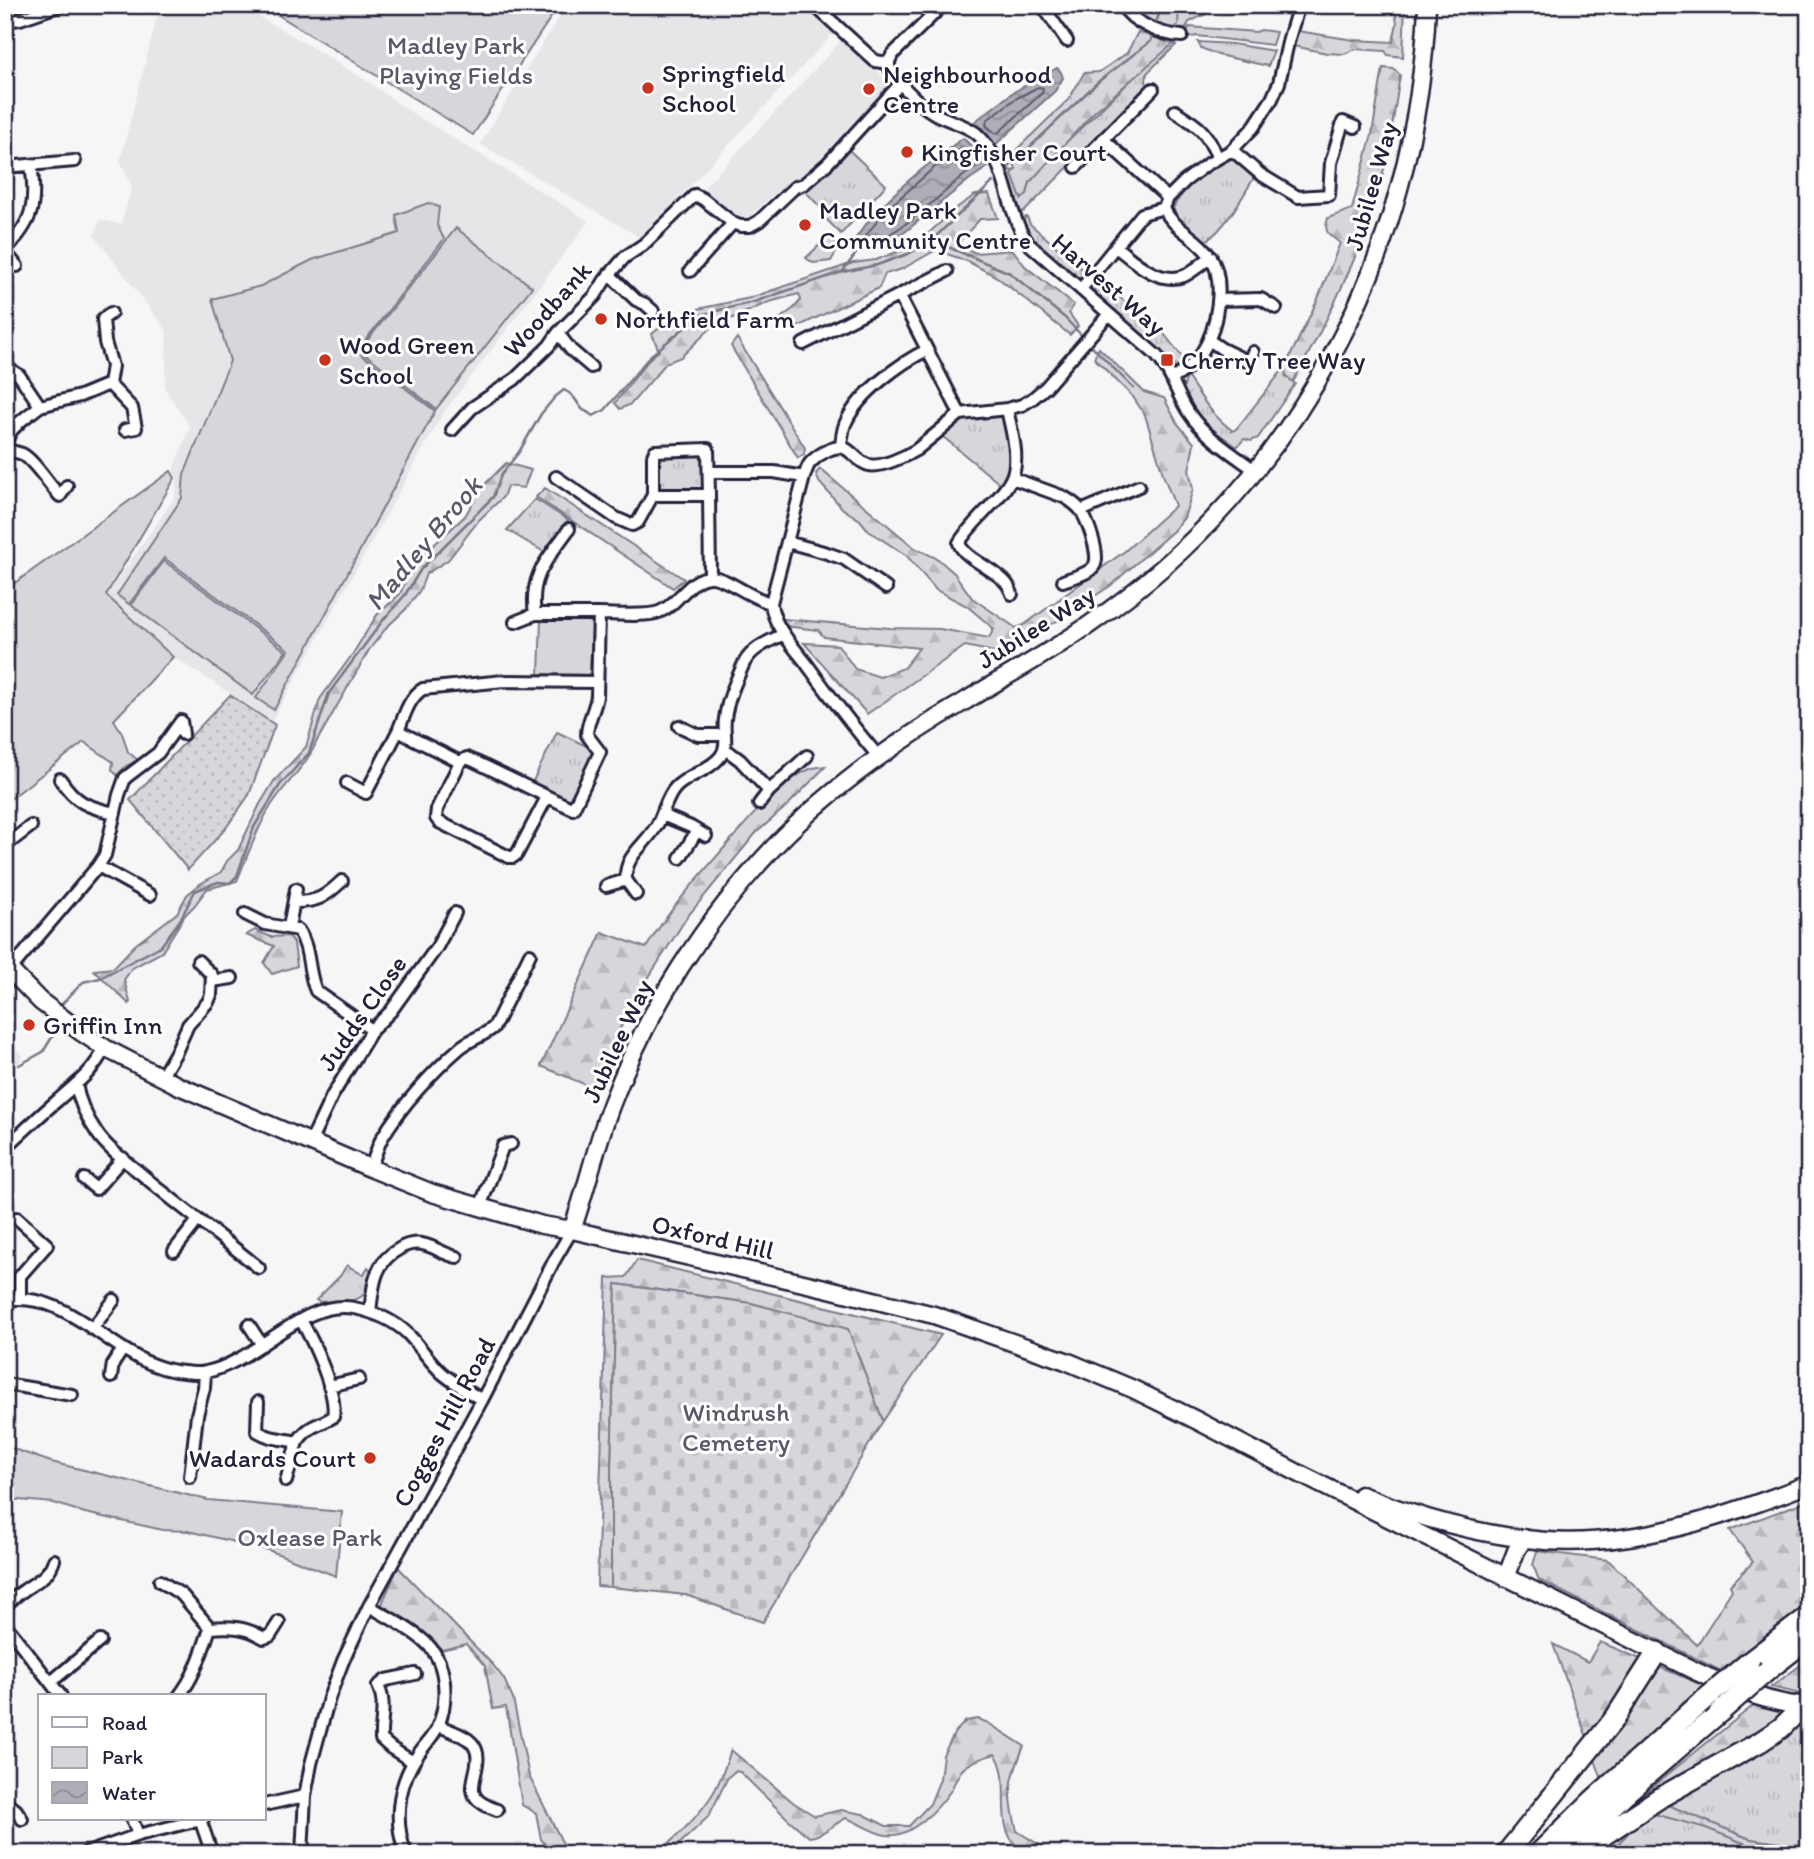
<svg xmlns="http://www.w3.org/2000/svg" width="1814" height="1859" viewBox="0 0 1814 1859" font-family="Itim,sans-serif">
	<defs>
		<pattern id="grass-tufts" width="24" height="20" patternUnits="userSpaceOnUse" patternTransform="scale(1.75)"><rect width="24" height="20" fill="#d7d7db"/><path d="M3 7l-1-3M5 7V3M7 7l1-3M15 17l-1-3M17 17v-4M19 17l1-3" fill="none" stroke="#b8b8bd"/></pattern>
		<pattern id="forest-firs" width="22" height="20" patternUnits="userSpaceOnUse" patternTransform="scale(1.75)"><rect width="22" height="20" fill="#d7d7db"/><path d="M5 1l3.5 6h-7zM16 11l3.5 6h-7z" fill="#b8b8bd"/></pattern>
		<pattern id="cemetery-stones" width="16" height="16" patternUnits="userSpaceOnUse" patternTransform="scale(1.75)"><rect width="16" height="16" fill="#d7d7db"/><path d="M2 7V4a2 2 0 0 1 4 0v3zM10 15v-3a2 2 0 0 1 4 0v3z" fill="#b8b8bd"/></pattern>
		<pattern id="garden-dots" width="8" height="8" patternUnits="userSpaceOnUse" patternTransform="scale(1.75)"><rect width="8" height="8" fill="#d7d7db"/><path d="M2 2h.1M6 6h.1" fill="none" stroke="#b8b8bd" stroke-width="1.8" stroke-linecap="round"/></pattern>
		<pattern id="water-waves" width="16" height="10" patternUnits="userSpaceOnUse" patternTransform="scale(1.75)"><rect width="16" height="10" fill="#aeaeb7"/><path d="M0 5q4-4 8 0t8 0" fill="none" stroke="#8d8d96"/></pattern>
	</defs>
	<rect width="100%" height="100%" fill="#f6f6f7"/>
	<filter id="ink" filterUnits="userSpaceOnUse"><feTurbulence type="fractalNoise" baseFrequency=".0143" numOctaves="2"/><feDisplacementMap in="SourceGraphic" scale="14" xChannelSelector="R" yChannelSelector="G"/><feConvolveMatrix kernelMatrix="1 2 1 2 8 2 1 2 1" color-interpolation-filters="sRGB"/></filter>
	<g filter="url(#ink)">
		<path fill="#e6e6e9" d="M160,5H239L310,46L367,81L409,111L589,221L442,415L272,721L174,657L107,595L175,497L177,478L173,470L190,427L165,389L167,331L94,235L100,220L121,224L132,187L120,161Z
			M569,5H802L834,33L641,238L480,144L561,14Z
			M843,39L890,83L797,183L776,192L742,223L704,188Z
			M5,1040L24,1056L5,1080Z"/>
		<path fill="url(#grass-tufts)" stroke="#7c7c8b" stroke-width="2" d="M1122,5H1211L1206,14L1189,22L1182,36Z
			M1198,42L1232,44L1274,51L1268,66L1218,55L1201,48Z
			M1173,44L1176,45L1147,73L1146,82L1150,87L1081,154L1025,211L1020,212L1006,171L1008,169L1012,171L1016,170L1012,175L1022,199L1027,194L1030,182L1060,148L1149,63Z
			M849,150L886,185L841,234L822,215L825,212L805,191Z
			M1230,158L1236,159L1255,176C1243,196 1226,228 1206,241C1194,232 1179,223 1173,208C1184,185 1209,170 1230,158Z
			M1027,217L1030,224L1088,274L1077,278C1055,266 1029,244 1021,219Z
			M829,236L839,247L831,261L813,263L806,258Z
			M1096,279L1160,329L1187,363L1179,366L1170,364L1152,345L1096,295L1093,287Z
			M1285,367L1286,376L1295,384L1258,438L1251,441L1244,439L1237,447L1208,426L1198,416L1183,389L1187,376C1201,397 1212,416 1233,431L1237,428Z
			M1000,415L1005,419C1009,444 1014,462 1001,485L942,436L961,419Z
			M659,454H699L704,458L705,490H659C654,482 654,463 659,454Z
			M535,499L568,520L544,552L507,530Z
			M557,732L593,749L594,752L570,800L568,801L532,783Z
			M347,1265L363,1275L368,1267C373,1272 372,1274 370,1282C365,1307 340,1300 319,1302L316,1300L340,1276Z
			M1777,1718L1809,1727V1854H1804L1779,1843L1750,1839L1650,1798Z
			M1655,1814C1691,1824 1732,1831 1762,1854H1608L1631,1830Z"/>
		<path fill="url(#forest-firs)" stroke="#7c7c8b" stroke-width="2" d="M1129,5H1179L1178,25L1172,30H1164L1130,11Z
			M1394,5H1405L1403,57L1388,55L1385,51L1355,49L1344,54L1327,53L1293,46L1297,31L1354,40L1393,42L1397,23Z
			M1189,27L1256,32L1261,30L1276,32L1272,45L1197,36L1185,38Z
			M1138,32L1173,44L1094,112L1030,182L1027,194L1021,199L1012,174L1016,169L1011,155L1069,99L1084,73L1099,72L1127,53Z
			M1383,68L1394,69L1400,75C1393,121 1387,168 1372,212C1352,271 1324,327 1293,382L1286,376L1285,367L1317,301L1340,243C1329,234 1323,233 1328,218L1352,209L1372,134Z
			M989,194L998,218L980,219L957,244L976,253L1013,250L1025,266L1074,305L1069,313L1078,326L1070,335L997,277L967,261L936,250L902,269L885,274L879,288L793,329H776L778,320L794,308L801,300L799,294L769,302L712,327L681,357L666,363L631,404L620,409L615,403L651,357L659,351L652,334L675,315L684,323L698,309L750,298L853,263L876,260L917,244L955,209L975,195Z
			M737,338L805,448L804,454L798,458L731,346Z
			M1099,348L1144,392L1164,398L1177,423L1194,443L1189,470L1193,489L1184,518L1173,531L1110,586L1022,644L1000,656L994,652L965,646L867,714L804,643L838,645L855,669L880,677L904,668L919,648L824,637L818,630L785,626L782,619L890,628L940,629L989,638L994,629L967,606L936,590L907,556L869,531L860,520L843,509L819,482L816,474L820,469L915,548L938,559L954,573L972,598L1016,628L1024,625L1125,551L1175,506L1164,477L1145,415L1133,397L1094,358Z
			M506,463L531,470L524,488L507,486L503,497L479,520L448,560L426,574L420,590L406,609L387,627L369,650L317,741C307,766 282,786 269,809C256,831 247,857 237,881L207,889L194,906L185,915L162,952L132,968L124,980L130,1002L129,1004L94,970L113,968L135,945L177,913L187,895L200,884L221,872L227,861L238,850L260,804L274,781L306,747L320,699L352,655L377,615L400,594L413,564L465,516L482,487Z
			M545,488L684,579L673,588L536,497Z
			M826,766L788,805L756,833L687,917L635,999L591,1087L541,1066L602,932L646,948C670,908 700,876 730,841C752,816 779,782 810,769C815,767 821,767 826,766Z
			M255,930L271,937L289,936L294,944L297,966L272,974L264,963L274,946L246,935Z
			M637,1260L941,1335L883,1421L848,1329L751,1303L616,1284L611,1472V1575L687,1585L763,1622L686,1595L642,1589L597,1586L607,1278L626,1277Z
			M1809,1500V1608L1723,1672L1539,1580L1533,1565L1537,1551L1608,1560L1697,1645L1732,1590L1730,1585L1753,1562L1730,1530Z
			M398,1567L493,1665L504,1679L513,1699L529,1776L568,1854H553L541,1839L536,1813L522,1805L506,1707L493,1709L485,1666L466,1644L442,1650L412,1624L381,1606Z
			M1600,1642L1707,1687L1603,1782L1553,1644L1588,1662Z
			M1809,1659V1696L1771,1687Z
			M1755,1704L1809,1719V1727L1777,1718L1651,1798L1750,1839L1779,1843L1804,1854H1762L1751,1846L1706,1828L1655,1814L1631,1830L1608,1854H1587L1647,1791Z
			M978,1719L988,1723L1024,1746C1009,1782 1007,1792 1017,1831L1054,1854C1046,1854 1034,1856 1027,1853C987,1834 1016,1781 995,1754C984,1757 969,1762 961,1771C957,1777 954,1784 951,1790C939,1808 910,1839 886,1835C872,1833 860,1823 846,1818C834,1824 822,1836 809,1837L788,1819L740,1772L735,1771L728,1777L709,1816L669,1854H657C675,1838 694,1821 708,1801C719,1786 725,1767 731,1750L794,1803L815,1816L841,1810L863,1814L886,1826H909L930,1804L940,1779L943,1755L955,1732L966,1721Z"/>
		<path fill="url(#cemetery-stones)" stroke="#7c7c8b" stroke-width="2" d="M616,1284L751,1303L848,1329L883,1421L763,1622L686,1595L611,1587V1472Z"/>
		<path fill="#d7d7db" stroke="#7c7c8b" stroke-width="2" d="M262,5H559L473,135Z
			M428,203L439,207L437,225L444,239L357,351L435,411L274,710L256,698L289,650L164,558L129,604L117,595L182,498L184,475L230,361L212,299L261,286L312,260L399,233L396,215Z
			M456,228L532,287L436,409L360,350Z
			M171,471L175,478L106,595L173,657L114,720L122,733L128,752L138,760L126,766L117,775L112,770L113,762L84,742L5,803V590Z
			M164,561L286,651L253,695L131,605Z
			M541,619L588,620L592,625L590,673L587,675L539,674Z
			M5,1446L51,1462L208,1500L342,1512L336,1576L268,1550L188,1531L163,1530L85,1513L54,1503L7,1499L5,1500Z"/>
		<path fill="url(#garden-dots)" stroke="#7c7c8b" stroke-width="2" d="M230,695L275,725L249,795L225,829L188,870L130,800Z"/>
		<path fill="url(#water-waves)" stroke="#767685" stroke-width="2" d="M1057,68L1061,72L1063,78L1055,91L994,146L986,134L973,123L1012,93Z
			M963,138L973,148L988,167L970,179L895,240L876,249L858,251L853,242C881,200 922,168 963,138Z"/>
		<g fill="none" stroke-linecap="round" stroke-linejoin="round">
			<path stroke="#5a5a6d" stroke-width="2" d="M1038,87L1043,88L1042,93L998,133H994L986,125L987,120L1015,99Z
				M962,148L975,162V167C950,184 892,245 865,242L864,238L885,211L936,166Z"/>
			<path stroke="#767685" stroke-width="2.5" d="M1155,26L1162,5
				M1007,169L1099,81L1151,41L1152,36
				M930,242L993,182
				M843,272L877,265L908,254L928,244L948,247L1010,273L1065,318L1084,338
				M1089,343L1133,388
				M60,1006L83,982L100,978L161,946L180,920L195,891L218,882L230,883L237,876L254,827L280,785L309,753L329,693L384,619L405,595L421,569L493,497L501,475L519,452L541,414L555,397L564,390C576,396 575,401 583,410C584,410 592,415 593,416L605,410L650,356L700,315L754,302L842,272L858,251
				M19,1065L43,1052L57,1029"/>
			<g stroke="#22223b" stroke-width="16">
				<path id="street" d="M814,5L875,61L889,63
					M943,5L892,55C891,58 888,62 889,65C889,76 922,106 932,112C946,121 963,123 976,133C1009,161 1004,211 1029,244L1156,355C1172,372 1176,394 1189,413C1205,437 1233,454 1256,471
					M1042,5L1067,41
					M1122,5C1132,23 1162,35 1182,36
					M5,21L20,19L61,5
					M1175,111C1201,128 1205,130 1218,158
					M1103,139L1168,198
					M1232,150L1260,174L1298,197L1329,195L1331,163L1343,122L1355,127
					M5,167L75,161
					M1076,167L1153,89
					M1116,247C1134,261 1158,285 1184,276C1193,272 1202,263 1211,257
					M5,250C33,222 37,204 31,165
					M5,252L17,266
					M690,271L733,223
					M609,274L636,300L645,304L653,311
					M1081,289L1142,214L1164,208
					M899,295L960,414
					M1218,300L1261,299L1276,308
					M558,333L571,350L591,367
					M1209,340L1222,349L1249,362L1253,352
					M803,344L947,271
					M11,370L19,375L40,406
					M1172,379C1183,372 1194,365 1201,354C1217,330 1227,279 1209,255C1197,237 1172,228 1164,208L1168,198L1185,181L1206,165L1232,150L1253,128L1272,99L1279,83L1289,38L1299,5
					M109,384L132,408L136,428L125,430
					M1007,409C1011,429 1021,460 1011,479C1000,501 972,521 959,543C965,560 995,568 1007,584C1008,585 1012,593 1012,594
					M452,430L472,408L515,379L549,346L558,333L595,296L605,280L625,257L643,245L695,195L703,199L733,223L740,226H750L759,221L795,187L804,184L828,163L900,84
					M5,442L12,430L22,420L40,406L80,396L109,384L112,366L105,342L103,319L111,313
					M841,447C842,438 842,428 847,420C860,393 900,363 927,350
					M5,449C10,451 17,452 22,454C34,460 49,485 60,496L67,486
					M709,472H774L804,477
					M556,477L616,518L632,525L638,522L653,495H709L710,577
					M1012,478L1064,497C1071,501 1078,506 1082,512C1088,523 1101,556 1094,566C1088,575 1072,577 1063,581
					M653,495V456L655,451L708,449L709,495
					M1081,511L1139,486
					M787,542L827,553L844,559L886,588
					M771,603L804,477C806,472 807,466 811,462C818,455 835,443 846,449C854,453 859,463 869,465C881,468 906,456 916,450L960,414L1007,409L1022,405L1032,399L1046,387L1109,314
					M535,614C529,575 548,559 569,529
					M515,622L535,614H599
					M596,682L504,681L423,689C409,697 404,717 398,731L460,762L467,758L476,762L573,809L600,752L587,735C587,721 595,710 597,696L599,614C614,614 646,617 659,612C679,605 689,576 712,577C727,578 752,599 771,603C773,626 793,646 806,663C829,695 853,727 879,757
					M679,726L698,735H725
					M725,749L740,760L769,791
					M460,762L437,809L436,818L439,822L509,857H513L517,854L547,797
					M60,779C76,803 87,807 115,813
					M347,783L366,793L398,731
					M759,804L769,791L807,756
					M662,815L691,827L706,836
					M5,846L31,826
					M680,858L697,831
					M98,866L150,895
					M626,880L636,894
					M606,886L626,880C624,855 646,845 657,825C664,813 666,797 676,787C689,774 709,771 721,756C729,745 723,732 725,719C727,700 736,681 744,663C753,647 768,642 784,634
					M294,902C318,902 325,897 342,881
					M245,914L265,924L298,930C311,949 307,971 316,991L372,1030
					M289,927L296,889
					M10,970L98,866L105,855L119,795L125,778L158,753L181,721L183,734
					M212,981L232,978
					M162,1076L176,1052L188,1025L208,1002L211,995L212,975L198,961
					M76,1084C79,1103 86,1117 97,1133C108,1149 125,1161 140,1173C179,1206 220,1236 259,1268
					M310,1143L332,1096L372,1030L391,1011L437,947L455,913
					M5,1148C23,1132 40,1115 58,1100C79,1081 91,1074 105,1048
					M370,1168C375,1158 377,1147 382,1138C401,1106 433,1071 461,1047C471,1039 484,1036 494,1027L530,954
					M84,1179L96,1189L123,1158
					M480,1207L503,1146L511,1144
					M17,1218L47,1245L20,1276V1297
					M174,1251L198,1220
					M5,1300C75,1289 117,1368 184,1372C191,1373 199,1374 206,1372C257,1362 302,1298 354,1308C373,1312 393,1320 407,1333C420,1346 429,1361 442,1373C454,1383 469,1392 482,1400
					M370,1312C373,1286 374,1262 399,1249C407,1244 416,1242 426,1245C437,1248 443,1254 457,1257
					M249,1325L262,1345
					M92,1329L114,1300
					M111,1377L113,1364L123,1349
					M5,1384L72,1395
					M329,1386L359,1379
					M258,1402L257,1431C272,1440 281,1438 297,1442C310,1424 316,1427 333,1417C338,1394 313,1341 301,1320
					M190,1477L197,1415L204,1388L205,1373
					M286,1481L297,1442
					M160,1581L182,1595L210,1628C202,1652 195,1676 179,1696
					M5,1606C11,1601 16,1595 23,1591C36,1581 49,1577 54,1560
					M369,1606C388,1617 408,1627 424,1641C447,1660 449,1699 438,1726C432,1739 421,1748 414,1761C397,1789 394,1824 406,1854
					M5,1624L61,1696
					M210,1628C231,1626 246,1627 264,1638L270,1636L279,1622
					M51,1682L100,1641
					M438,1725C449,1731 464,1734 472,1743C489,1763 459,1789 482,1803C486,1806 492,1808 497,1810
					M413,1762L391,1748L381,1739C380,1721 387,1703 378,1686L386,1680L415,1674
					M5,1801L16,1810L22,1819
					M264,1805L305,1796
					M132,1819L138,1835
					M200,1819L212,1854
					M84,1854L138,1835L203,1819
					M302,1854L305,1796L311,1764L329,1698L343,1661L369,1606L482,1400L555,1259L572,1230"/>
			</g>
			<g stroke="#22223b" stroke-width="21">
				<path id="secondary" d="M5,965L40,1001L81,1032L105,1048L179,1086L370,1168L432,1193L542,1225L572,1230L825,1288L934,1315L1066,1361L1133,1389L1196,1420L1298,1473L1691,1669C1729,1687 1766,1703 1809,1707
					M572,1230C587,1188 596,1144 612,1103C648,1008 705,920 774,847C830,788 897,741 967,700C1009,674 1053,651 1093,622C1297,480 1418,253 1427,5
					M1361,1495C1419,1518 1483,1536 1546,1541C1636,1547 1726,1516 1809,1484
					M1506,1578L1516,1551L1524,1538"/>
			</g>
			<g stroke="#22223b" stroke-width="24">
				<path id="highway" d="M1749,1662L1809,1616
					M1768,1670L1809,1638
					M1506,1854L1615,1718L1657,1652
					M1538,1854L1592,1801L1698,1705
					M1563,1854L1626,1793L1719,1713
					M1580,1854L1592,1843L1661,1797L1760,1742L1781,1728L1792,1717L1797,1706"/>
			</g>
			<use href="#street" stroke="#fff" stroke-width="10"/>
			<use href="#secondary" stroke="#fff" stroke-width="16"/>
			<use href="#highway" stroke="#fff" stroke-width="19"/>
			<g stroke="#22223b" stroke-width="24" stroke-linecap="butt">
				<path id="highway-bridge" d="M1698,1705L1749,1662
					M1719,1713L1768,1670"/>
			</g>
			<use href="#highway-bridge" stroke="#fff" stroke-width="19"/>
		</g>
	</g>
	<g fill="#c8321e" stroke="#fff" stroke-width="2.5">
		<circle cx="648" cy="88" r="7"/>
		<circle cx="869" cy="89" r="7"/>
		<circle cx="907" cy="152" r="7"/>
		<circle cx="805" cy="225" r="7"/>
		<circle cx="601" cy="319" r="7"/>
		<circle cx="325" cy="360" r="7"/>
		<rect x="1160" y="353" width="14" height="14" rx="3.5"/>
		<circle cx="29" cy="1025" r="7"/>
		<circle cx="370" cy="1458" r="7"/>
	</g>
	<g text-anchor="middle" stroke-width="6" stroke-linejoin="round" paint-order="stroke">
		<g font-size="26" fill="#58586b" stroke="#fff">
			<text x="456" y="54">Madley Park<tspan x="456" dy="30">Playing Fields</tspan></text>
			<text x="736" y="1421">Windrush<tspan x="736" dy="30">Cemetery</tspan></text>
			<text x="310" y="1546">Oxlease Park</text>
		</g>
		<g font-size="26" fill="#22223b" stroke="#fff" text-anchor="start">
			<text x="662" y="82">Springfield<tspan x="662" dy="30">School</tspan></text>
			<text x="883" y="83">Neighbourhood<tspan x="883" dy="30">Centre</tspan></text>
			<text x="921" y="161">Kingfisher Court</text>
			<text x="819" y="219">Madley Park<tspan x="819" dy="30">Community Centre</tspan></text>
			<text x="615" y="328">Northfield Farm</text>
			<text x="339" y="354">Wood Green<tspan x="339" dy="30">School</tspan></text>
			<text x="1181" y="369">Cherry Tree Way</text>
			<text x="43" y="1034">Griffin Inn</text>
			<text x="356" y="1467" text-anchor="end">Wadards Court</text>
		</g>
		<g font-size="26" fill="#22223b" stroke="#fff">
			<text transform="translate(1371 186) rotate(-74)" y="9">Jubilee Way</text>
			<text transform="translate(1109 284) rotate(41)" y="9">Harvest Way</text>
			<text transform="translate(547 309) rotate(-48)" y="9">Woodbank</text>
			<text transform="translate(1036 627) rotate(-32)" y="9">Jubilee Way</text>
			<text transform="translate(362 1013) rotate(-55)" y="9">Judds Close</text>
			<text transform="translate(617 1041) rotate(-65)" y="9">Jubilee Way</text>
			<text transform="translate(713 1237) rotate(13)" y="9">Oxford Hill</text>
			<text transform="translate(444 1422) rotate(-62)" y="9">Cogges Hill Road</text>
		</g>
		<g font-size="28" font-style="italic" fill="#5a5a6d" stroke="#fff">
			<text transform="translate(423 543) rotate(-50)" y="10">Madley Brook</text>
		</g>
	</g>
	<rect width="1814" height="1859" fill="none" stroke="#fff" stroke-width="28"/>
	<rect x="14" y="14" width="1786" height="1831" fill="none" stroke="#22223b" stroke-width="2.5" filter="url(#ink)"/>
	<rect x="38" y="1694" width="228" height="126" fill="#ffffff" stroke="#a7a7b1" stroke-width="2"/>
	<rect x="52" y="1717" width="35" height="10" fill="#ffffff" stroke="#a7a7b1" stroke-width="2"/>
	<text x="102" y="1730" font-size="21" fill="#22223b">Road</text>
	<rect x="52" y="1747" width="35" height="21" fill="#d7d7db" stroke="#a7a7b1" stroke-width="2"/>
	<text x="102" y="1764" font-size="21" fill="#22223b">Park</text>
	<rect x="52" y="1782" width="35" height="21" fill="url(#water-waves)" stroke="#a7a7b1" stroke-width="2"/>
	<text x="102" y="1800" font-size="21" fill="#22223b">Water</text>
</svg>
